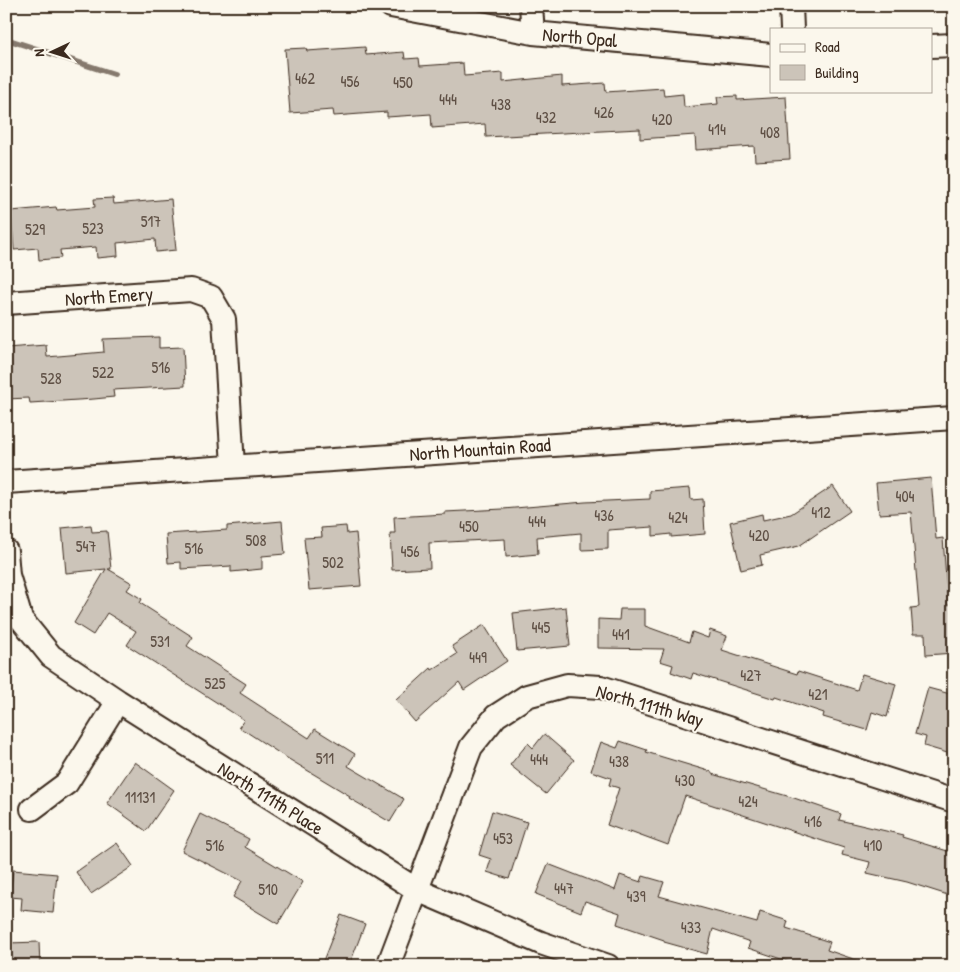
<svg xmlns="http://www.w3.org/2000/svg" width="960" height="972" viewBox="0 0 960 972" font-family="'Patrick Hand',sans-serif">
	<rect width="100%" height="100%" fill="#fbf7ec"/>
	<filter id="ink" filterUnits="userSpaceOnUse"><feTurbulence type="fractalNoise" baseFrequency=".02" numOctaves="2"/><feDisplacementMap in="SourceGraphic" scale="10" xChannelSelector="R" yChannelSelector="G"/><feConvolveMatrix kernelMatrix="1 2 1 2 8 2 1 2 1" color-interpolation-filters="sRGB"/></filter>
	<g filter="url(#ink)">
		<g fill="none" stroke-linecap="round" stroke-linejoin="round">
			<path stroke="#85796d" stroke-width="6" d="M6,39L114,74"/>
		</g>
		<path fill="#ccc4b9" stroke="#3b2a1e" d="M365,47L366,55L404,52L405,59L419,58L420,66L463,63L464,76L503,73V82L562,76V86L605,83L606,92L663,88L664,96L683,94L684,107L718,104L717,97L737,96V100L786,97L790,159L755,161L754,146L696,150L695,135L640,139V129L486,137L485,124L432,128L431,114L387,117V112L334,116L333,110L290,113L285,49L306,48L307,51Z
			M113,198L114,204L171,199L176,250L156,252L155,239L117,243L118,256L97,258L96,247L60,250L61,258L39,260L38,248L14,250L11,211L56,207L57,210L95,207L94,199Z
			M159,337V348L183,347L185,386L113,390L114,397L94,399L30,403L29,398L6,399V348L46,345L47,357L104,352L103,339Z
			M931,478L936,539L943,538L948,605L952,604L954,653L926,655L925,634H913L911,608L919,607L911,512L879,514L876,483Z
			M833,486L850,511L799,546L760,555L762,565L741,570L730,522L762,514L763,520L791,514Z
			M690,488L691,500L703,499L705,534L671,537V534L653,536V527L608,530V549L581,550V533L537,537L538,554L506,557L505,539L429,543L430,568L392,570L390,533H395L394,517L445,514V512L503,509L585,502L650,499V491Z
			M282,521L285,554L262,556V569L231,572V566L181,569V562L168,563L166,534L227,530V526Z
			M91,525L92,532L107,531L111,569H108L132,583L127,590L142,599L140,603L193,637L187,646L246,684L240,693L309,738L315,729L355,754L348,766L404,799L390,822L349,798L350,796L282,755L239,727L244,720L127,645L136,631L107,613L93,635L74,623L106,569L66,573L62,528Z
			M346,526L347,534L356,533L361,586L309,590L304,538L322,537L321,528Z
			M566,607L570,646L517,651L513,613Z
			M620,609H645V626L689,642L692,632L708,638L710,630L727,636L722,650L797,674L798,671L857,690L862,674L896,684L887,717L872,712L867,730L823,717L824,713L776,697L775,699L693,673L691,679L671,672L673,665L660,661L664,649L598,648V619L619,620Z
			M484,625L507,661L464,690L459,682L415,722L396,700L431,668L432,670L457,654L452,646Z
			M928,688L954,695V755L924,746L926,737L915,734Z
			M544,734L574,760L546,794L510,765L528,743L533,748Z
			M620,741L647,750L646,752L712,772V774L794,798L841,814L839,820L903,835L902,837L954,853V897L907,882L867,873L870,862L842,855L844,848L685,796L668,845L630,831L629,833L607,825L619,788L609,785L611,778L591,771L601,742L617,748Z
			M135,762L174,790L146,831L107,803Z
			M492,811L527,822L509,879L487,872L491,859L479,855Z
			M200,814L249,839L245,847L303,882L278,924L233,897L242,881L182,851Z
			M117,843L133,866L91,894L76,872Z
			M548,864L615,890L620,875L641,882L643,876L664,882L659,896L757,923L760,912L788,921L786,928L830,942L827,950L865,963L864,966H802L748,948L750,942L713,929L707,954L664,942V940L617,924L620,913L585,901L581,912L536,894Z
			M13,870L57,874L53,913L21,910L22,898L10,897Z
			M341,915L365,924L349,966H321Z
			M39,942L40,966H8V943Z"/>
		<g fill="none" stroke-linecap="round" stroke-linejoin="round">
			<g stroke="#3b2a1e" stroke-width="26">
				<path id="minor" d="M391,6L533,33L771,55
					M531,6L533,33
					M791,6L792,29
					M931,46L954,45
					M6,303L191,290L211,297L224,319L233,466
					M6,482L954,418
					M6,551L8,575L21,619L51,656L118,701L417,890L541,943L608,966
					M32,809L67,783L118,701
					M388,966L471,747L496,716L527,696L567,685L601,687L954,801"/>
			</g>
			<use href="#minor" stroke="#fbf7ec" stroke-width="22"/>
		</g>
	</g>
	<g text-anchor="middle" stroke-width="4" stroke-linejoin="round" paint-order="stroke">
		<g font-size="16" fill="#5f5045">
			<text x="305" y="84">462</text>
			<text x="350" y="87">456</text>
			<text x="403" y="88">450</text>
			<text x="448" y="105">444</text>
			<text x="501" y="110">438</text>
			<text x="604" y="118">426</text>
			<text x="546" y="123">432</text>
			<text x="662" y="125">420</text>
			<text x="717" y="135">414</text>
			<text x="770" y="138">408</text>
			<text x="151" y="227">517</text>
			<text x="93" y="234">523</text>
			<text x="35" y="235">529</text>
			<text x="161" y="373">516</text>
			<text x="103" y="378">522</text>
			<text x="51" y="384">528</text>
			<text x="905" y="502">404</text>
			<text x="821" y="518">412</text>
			<text x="604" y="521">436</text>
			<text x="678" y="523">424</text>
			<text x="537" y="527">444</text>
			<text x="469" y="532">450</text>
			<text x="759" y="541">420</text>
			<text x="256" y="546">508</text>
			<text x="86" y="552">547</text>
			<text x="194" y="554">516</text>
			<text x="410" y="557">456</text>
			<text x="333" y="568">502</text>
			<text x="541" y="633">445</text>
			<text x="621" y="640">441</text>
			<text x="160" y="647">531</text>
			<text x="478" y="663">449</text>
			<text x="751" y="681">427</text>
			<text x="215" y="689">525</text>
			<text x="818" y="700">421</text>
			<text x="325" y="764">511</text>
			<text x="539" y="765">444</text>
			<text x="619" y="767">438</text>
			<text x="685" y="786">430</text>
			<text x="140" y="803">11131</text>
			<text x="748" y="807">424</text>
			<text x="813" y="827">416</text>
			<text x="503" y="844">453</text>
			<text x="215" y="851">516</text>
			<text x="873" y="851">410</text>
			<text x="564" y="894">447</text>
			<text x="268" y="895">510</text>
			<text x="636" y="902">439</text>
			<text x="691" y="933">433</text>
		</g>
		<g font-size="19" fill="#3b2a1e" stroke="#fbf7ec">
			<text transform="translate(580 37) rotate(5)" y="7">North Opal</text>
			<text transform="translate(109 296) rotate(-4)" y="7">North Emery</text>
			<text transform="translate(480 449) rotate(-4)" y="7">North Mountain Road</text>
			<text transform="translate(650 705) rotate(16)" y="7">North 111th Way</text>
			<text transform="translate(271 798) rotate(32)" y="7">North 111th Place</text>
		</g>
	</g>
	<rect width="960" height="972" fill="none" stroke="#fbf7ec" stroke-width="25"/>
	<rect x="12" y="12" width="935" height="947" fill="none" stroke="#3b2a1e" stroke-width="2" filter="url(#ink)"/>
	<rect x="770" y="28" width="162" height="65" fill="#fbf7ec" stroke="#aea59a"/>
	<rect x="780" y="44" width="25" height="8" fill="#fbf7ec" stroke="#aea59a"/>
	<text x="815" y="52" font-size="15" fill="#3b2a1e">Road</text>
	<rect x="780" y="65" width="25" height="15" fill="#ccc4b9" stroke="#aea59a"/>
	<text x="815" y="78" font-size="15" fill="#3b2a1e">Building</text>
	<g transform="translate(52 52) rotate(266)" stroke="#fbf7ec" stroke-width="4" paint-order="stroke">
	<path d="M0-4L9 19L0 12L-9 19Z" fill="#3b2a1e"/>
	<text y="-8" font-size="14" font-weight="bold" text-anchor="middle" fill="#3b2a1e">N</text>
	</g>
</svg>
